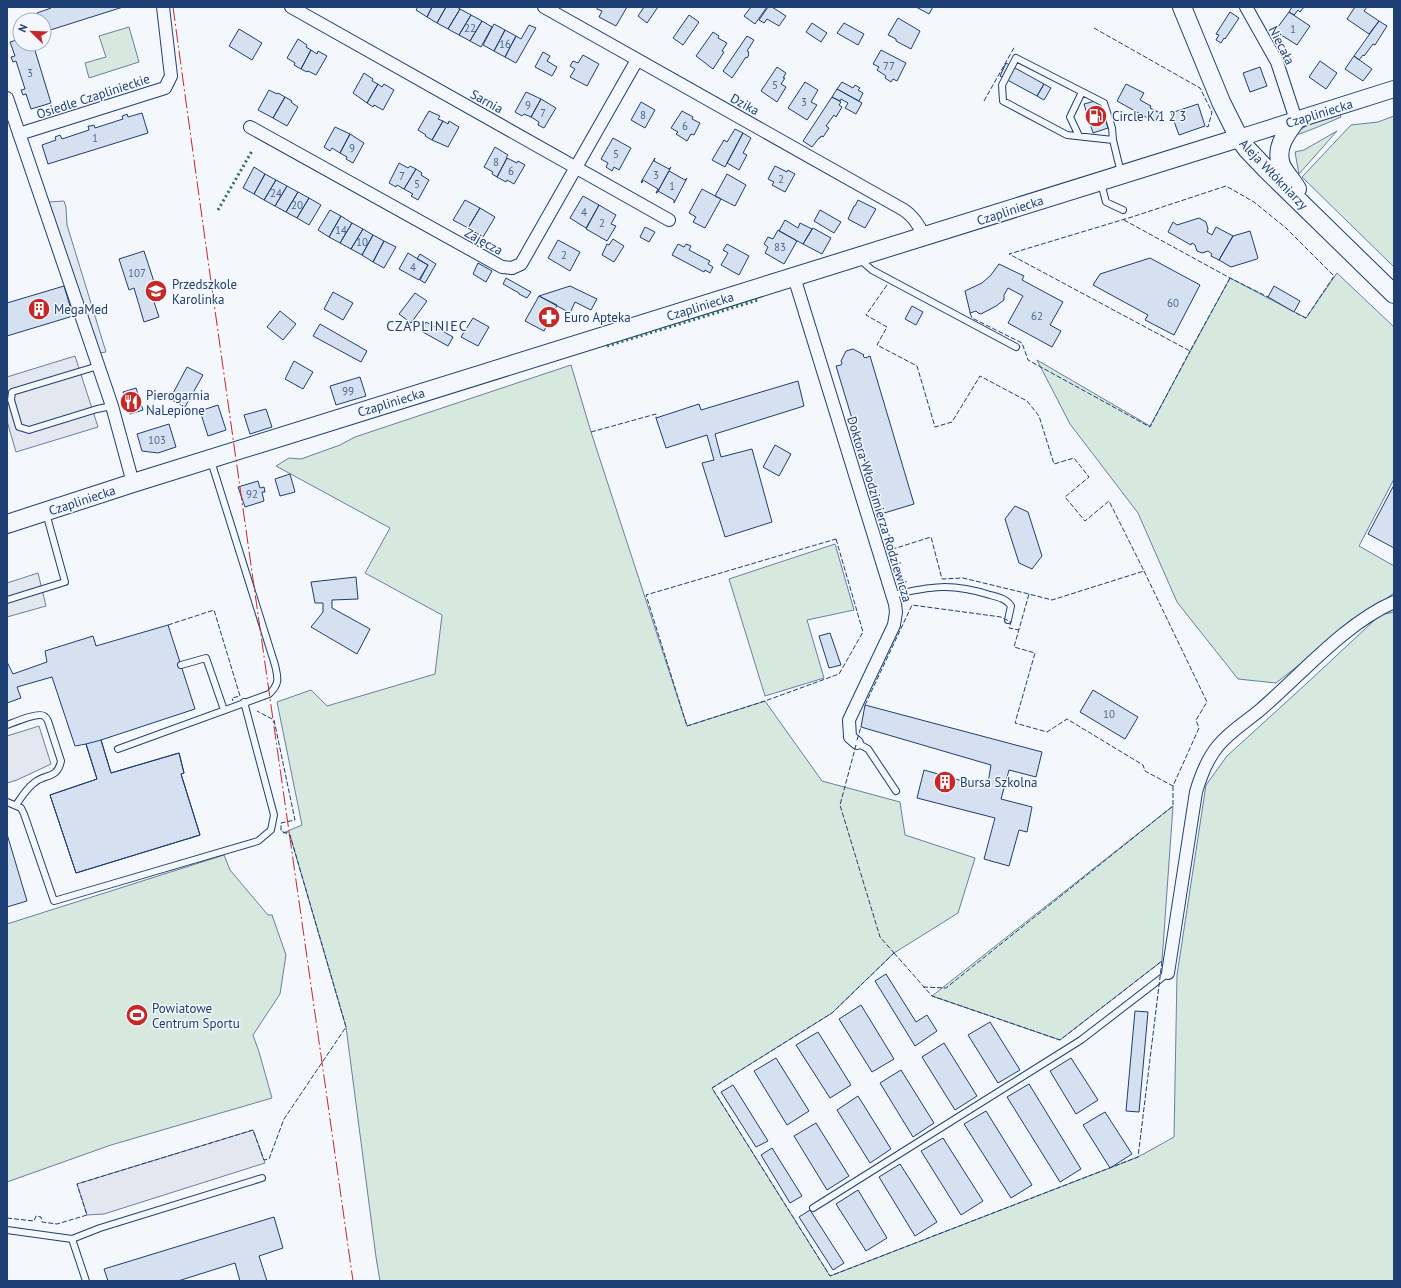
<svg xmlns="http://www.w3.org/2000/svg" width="1401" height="1288" viewBox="0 0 1401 1288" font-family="'PT Sans',sans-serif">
	<rect width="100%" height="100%" fill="#f4f7fb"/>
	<path fill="#d7e8df" stroke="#687fa3" d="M129,27L139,62L89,78L85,63L106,57L99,36Z
		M1340,114L1341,117C1325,124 1309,131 1293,136C1305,123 1323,120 1340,114Z
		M1394,116V267L1302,177L1351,125L1378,122Z
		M1337,131L1299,174L1295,152L1304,150Z
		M1337,273L1394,327V479L1359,546L1394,566V593L1332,639L1276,683L1238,679L1177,602L1138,513L1070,424L1037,360L1150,426L1230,278L1306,318Z
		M571,365L591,432L687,726L765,701L822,781L900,802L905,835L975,858L958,913L894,953L832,1013L712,1088L830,1276L1138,1157L1174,1137L1177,975L1206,785L1227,756L1306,684L1380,615L1394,612V1281H380L376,1257L346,1027L289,832L283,833L302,825L277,702L311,690L327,706L435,674L442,615L365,573L390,528L276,466L289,458L301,459L340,445L355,437Z
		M835,544L854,610L807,620L824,678L765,696L729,579Z
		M1173,806L1162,961L1060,1040L932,996Z
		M224,855L230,870L268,915H272L286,955L280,994L253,1035L259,1052L272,1098L111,1145L7,1182V924Z"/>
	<path fill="#e3e8f0" stroke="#687fa3" d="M64,201L66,207L67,225L106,352L99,353L49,202Z
		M75,356L98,427L16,452L7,421V377Z
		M38,573L46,606L7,617V583Z
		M39,726L51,764L17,780L7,783V736Z
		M253,1130L265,1163L104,1214L87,1215L77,1184Z"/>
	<path fill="#d5e0f0" stroke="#1d3f73" d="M51,7H123L44,32V20H39L37,13L51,8Z
		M418,7H432L427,17L416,10Z
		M432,7H446L437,23L427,17Z
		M446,7H457L460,9L448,29L437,23Z
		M597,7H627L616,26L599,17L602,11L597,9Z
		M644,7H658L647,23L638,16Z
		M751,7H767L755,24L744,16Z
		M768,7H772L786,16L779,26L767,19L764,23L759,20Z
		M916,7H933L929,14Z
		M1292,7H1304L1300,12L1298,10L1294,15L1289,12Z
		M1355,7H1367L1364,11L1379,21L1369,34L1347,19Z
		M460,9L471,15L459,35L448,29Z
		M1230,12L1239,18L1225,39L1224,38L1221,43L1216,40L1219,35L1216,34Z
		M1289,12L1310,26L1297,45L1275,31Z
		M471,15L482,21L470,41L459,35Z
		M689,15L699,22L683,45L673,38Z
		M898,18L920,31L911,49L896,41V39L888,35Z
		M482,21L492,27L481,47L470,41Z
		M1379,21L1387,26L1375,45L1373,44L1364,56L1363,55L1359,60L1354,56Z
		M812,23L827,33L821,42L806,32Z
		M844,23L864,34L858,45L837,33Z
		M494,24L505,30L494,51L483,45Z
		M529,25L536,28L516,63L505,57L516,36L521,39Z
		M239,29L262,43L252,60L229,46Z
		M505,30L516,36L505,57L494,51Z
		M713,32L719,36L718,38L727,43L722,51L724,52L713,69L696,56Z
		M747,36L754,40L747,51L749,52L748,54L749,55L747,58L746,57L732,78L723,71Z
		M20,39V44H33L51,103L31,109L26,94L23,95L21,90L25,89L16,61L13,62L11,57L15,56L10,42Z
		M298,39L307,45L306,47L311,50L301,69L294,65L295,63L287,58Z
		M311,50L317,54L318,51L327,56L316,75L308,71L307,72L301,69Z
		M881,50L906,63L897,81L893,79L891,82L885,78L886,76L877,70L879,67L873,64Z
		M543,52L550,56L547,61L557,67L552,76L535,67Z
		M583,55L599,64L587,86L570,77L575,69L570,66L573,61L578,63Z
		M1354,56L1372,69L1363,81L1345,69Z
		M1320,61L1337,73L1326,89L1309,77Z
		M1006,63L1044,84L1037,96L1000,76Z
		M777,67L786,73L783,78H785L781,84L786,87L777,102L761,91Z
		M1260,67L1267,86L1250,92L1243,73Z
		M364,73L373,79L372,81L378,84L367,103L353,93Z
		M805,82L818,90L811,102L817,105L807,120L788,108Z
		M842,82L853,88L855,85L860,88L858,90L863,93L859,101L837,89Z
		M378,84L382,87L384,84L394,90L383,110L374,105L373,107L367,103Z
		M1044,84L1051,88L1044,100L1037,96Z
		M1126,84L1144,93L1140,100L1151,106L1150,108L1160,113L1155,122L1117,101Z
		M837,89L862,103L856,114L845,108L848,103L841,99L840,101L832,97Z
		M269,90L277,94L278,93L285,97L273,118L258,110Z
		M526,92L541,99L531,117L524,114L522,116L515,112Z
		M285,97L292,101L291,102L298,107L287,126L273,118Z
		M832,97L841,102L839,105L842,107L836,117L834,115L826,126L829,128L823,137L821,136L820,138H819L812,147L803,141Z
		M541,99L556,108L544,128L538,125L539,122L531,117Z
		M1099,100L1108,128L1093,133L1084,104Z
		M641,102L655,110L645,128L631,120Z
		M1198,104L1205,126L1179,135L1171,113Z
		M429,111L440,116L438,119L443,121L432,140L425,136L426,135L418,130Z
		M682,111L693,117L692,119L700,123L694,135L691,134L687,141L676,134L678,132L671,128Z
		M142,113L148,133L48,164L42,145L56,140L55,137L60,135L62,139L89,130L88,126H91L94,125L95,128L123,119L122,116L125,115L127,114L128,117Z
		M443,121L448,124L449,121L459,127L448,147L432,140Z
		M335,127L350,134L340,153L332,148L330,151L324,147Z
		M735,129L743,133L725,167L712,160L724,140L727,142Z
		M743,133L751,138L743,153L747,155L739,170L727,163Z
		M350,134L364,143L353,163L346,159L347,157L340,153Z
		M613,138L631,148L619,170L614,167L612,171L606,167L608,163L601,159Z
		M495,147L508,155L506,158H507L497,177L492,174L493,172L484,167Z
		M507,158L517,163L518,161L525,165L514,184L507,180L506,182L497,177Z
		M655,158L654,161L669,169L671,167L657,193H656L658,189L643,180L642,183L641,182Z
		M399,163L408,168L410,166L416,169L404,189L397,185L396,187L389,183Z
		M775,166L787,172L788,170L795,174L785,192L772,185L774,182L768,179Z
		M254,167L265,174L254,194L243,188Z
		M416,169L422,173L421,175L429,180L418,200L411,196L413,194L404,189Z
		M669,171L685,180L687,178L674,203V200L658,191Z
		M265,174L276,180L264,200L254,194Z
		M727,174L746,185L735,206L715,196Z
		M276,180L287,186L275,206L264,200Z
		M287,186L298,192L286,212L275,206Z
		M702,189L721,199L705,228L693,222L696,217L689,213Z
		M298,192L309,198L297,218L286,212Z
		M583,196L599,205L586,228L570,218Z
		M309,198L321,205L309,225L297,218Z
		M465,200L480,208L468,228L453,220Z
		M858,200L876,209L865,228L848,219L854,206H855Z
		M599,205L616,215L611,224L616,226L607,241L586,229Z
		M480,208L495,217L483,237L468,228Z
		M330,210L341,216L329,237L318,230Z
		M820,210L841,222L834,233L814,221Z
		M341,216L352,223L340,243L329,237Z
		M1199,218L1206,222L1208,229L1207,232L1212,235L1216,227L1233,236L1219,260L1211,256L1212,254L1208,251L1202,253L1197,251L1195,245L1192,243L1191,245L1168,232L1173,222L1177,225Z
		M785,220L798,228L800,223L812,229L803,244L779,231Z
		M352,223L363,229L351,249L340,243Z
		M645,227L655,232L649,242L640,237Z
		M813,228L831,238L822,254L803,244Z
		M363,229L373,235L362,255L351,249Z
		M778,230L797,241L784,264L765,253L768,247L764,244L768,237L773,239Z
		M1250,231L1258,258L1257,259L1231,267L1219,260L1233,236Z
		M373,235L384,241L373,262L362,255Z
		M613,239L624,246L614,262L602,255L607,244L609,245Z
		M558,240L580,252L570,271L548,258Z
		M384,241L396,247L384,268L373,262Z
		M678,244L684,247L686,244L691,246L689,250L710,261L708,264L713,267L710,273L705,270L704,272L672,255Z
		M727,244L749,256L739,275L721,265L728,253L723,250Z
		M144,251L159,297L153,299L159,317L144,322L134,288L129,290L119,259Z
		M408,253L428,265L419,280L399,269Z
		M420,254L436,264L425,283L420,280L428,265L417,259Z
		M1150,258L1200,285L1174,335L1145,320L1148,315L1093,285L1100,274Z
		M478,263L492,271L486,282L473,274Z
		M999,264L1024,276L1022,280L1063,302L1050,325L1061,331L1052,347L1008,323L1023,296L1008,288L1004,295V300L996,306L981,314L978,313L976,311L970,313V312L965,291L982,283L991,275Z
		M506,278L531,292L527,298L519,294V293L503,284Z
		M64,286L73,316L7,336V303Z
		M570,286L597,299L591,310L575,302L570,313L539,296Z
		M1274,286L1300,301L1294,312L1268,297Z
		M333,292L353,303L343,320L324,309Z
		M415,293L427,301L411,323L399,314Z
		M539,296L557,305L552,316L556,317L557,320L555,322L552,323L549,321L544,331L525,321Z
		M912,306L923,312L916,325L905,319Z
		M280,311L296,324L283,340L267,327Z
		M473,318L489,327L478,346L461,337Z
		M426,322L453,337L448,346L421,331Z
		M320,324L367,351L361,362L313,336Z
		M853,349L864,355L863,356L865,358L870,356L914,504L881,514L836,366L841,365L842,363L841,361L846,351Z
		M294,361L313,372L303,389L285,379Z
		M187,367L203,375L185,407L170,399Z
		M360,377L366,396L336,405L330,386Z
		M798,381L804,406L715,434L721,457L752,449L772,522L725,537L702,463L714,460L707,435L666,448L656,418L699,404L701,410Z
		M136,388L143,410L130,414L123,392Z
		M218,405L226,430L208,436L200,411Z
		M266,409L272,427L250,434L244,415Z
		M169,424L176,447L158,453L142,451L137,434Z
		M775,445L791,454L779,476L763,467Z
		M290,474L295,492L280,496L275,479Z
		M258,481L260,488L264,487L265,492H262L264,501L245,507L238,487Z
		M1394,485V548L1368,534Z
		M1015,506L1028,512L1042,556L1032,569L1019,563L1005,519Z
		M356,577L358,599L332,600V608L370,629L357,654L311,627L323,612V603H315L311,582Z
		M168,625L195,709L101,740L111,773L179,753L184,773L181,774L200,835L76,873L50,795L97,779L86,744L75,746L52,677L17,687L21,698L7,703V662L13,674L47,662L45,651L93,636L96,646Z
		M830,633L841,665L829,668L819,636Z
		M1093,690L1138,717L1125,739L1080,712Z
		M865,705L1042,752L1036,777L1009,770L1001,799L1032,807L1027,832L1019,830L1009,866L984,859L995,818L917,798L924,770L987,788L991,765L861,727Z
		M101,740L111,773L179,753L184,773L181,774L200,835L76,873L50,795L97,779L86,744Z
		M7,834L27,901L7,907Z
		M886,974L916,1022L927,1015L937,1031L915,1046L875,981Z
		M861,1005L894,1059L872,1072L839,1019Z
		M1135,1011L1148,1012L1139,1112L1126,1111Z
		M990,1022L1020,1070L998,1083L968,1035Z
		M818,1032L851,1085L830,1098L796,1045Z
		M944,1043L977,1096L955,1110L922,1057Z
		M776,1058L809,1111L787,1125L754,1071Z
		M1071,1058L1098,1100L1076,1114L1050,1071Z
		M901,1070L934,1123L913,1137L880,1083Z
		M1029,1084L1081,1169L1060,1182L1007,1097Z
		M733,1085L768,1141L756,1147L721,1092Z
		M858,1096L891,1149L870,1163L837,1110Z
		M986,1111L1032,1185L1011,1198L964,1124Z
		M1105,1112L1132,1154L1110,1168L1083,1125Z
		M816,1123L849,1176L827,1190L794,1136Z
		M943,1138L983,1201L961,1215L921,1151Z
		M772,1148L802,1196L790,1203L761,1155Z
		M900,1164L937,1222L915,1236L879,1177Z
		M858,1190L887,1238L866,1251L836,1204Z
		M810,1210L844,1263L833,1270L799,1217Z
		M274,1217L283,1248L259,1256L267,1281H240L235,1263L178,1281H108L104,1269Z"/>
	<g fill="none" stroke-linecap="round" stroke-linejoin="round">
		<g stroke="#1d3f73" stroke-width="8">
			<path id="service" d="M1079,136L1070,117L1082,92
				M1113,140L1067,135L1003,101L1002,85L1016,58L1104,103L1112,128L1113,140L1121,173
				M1101,183L1106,202L1123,210
				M861,257L864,263L872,270L1016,347
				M98,366L12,392L11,400L19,427L29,430L97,409L112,406
				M893,595C931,586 952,583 990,595C998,597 1007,599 1011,606L1008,620
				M7,600L65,582L46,513
				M181,665L206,658L224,710
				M7,725C15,722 38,712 44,716C46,717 47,719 48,721L61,761C57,780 45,773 34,783C26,789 21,798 16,805
				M857,743L868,749L896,791
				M118,749L269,694C280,684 278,678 275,665L211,461
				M7,802L21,808L24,814L54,901L258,841L271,830L274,815L244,702
				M813,1208L1081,1040L1168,973
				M7,1230L72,1239L100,1228L262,1178
				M72,1239L86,1281"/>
		</g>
		<g stroke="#1d3f73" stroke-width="14">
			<path id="minor" d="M291,7L669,220
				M544,7L904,210C913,216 919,225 924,236
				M1246,7L1277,62L1296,120
				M7,98L112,406L133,483
				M250,127L502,267L512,268L521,264L637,60
				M19,134L165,88L171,76L163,7
				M794,277L895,604L896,612L894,625L849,720L850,737L857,743
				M1168,973L1196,792C1201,775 1207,759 1218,746C1230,731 1246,722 1260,710C1301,675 1344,624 1394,602"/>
		</g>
		<g stroke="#1d3f73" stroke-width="18">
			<path id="tertiary" d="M1239,138L1394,89"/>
		</g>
		<g stroke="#1d3f73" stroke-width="20">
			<path id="secondary" d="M1182,7L1221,102L1239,138L1247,149L1267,170L1394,294
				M1296,120C1286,134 1275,147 1281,165C1284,172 1293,182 1297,189
				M7,524L133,483L1239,138"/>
		</g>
		<use href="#service" stroke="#f4f7fb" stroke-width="6"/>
		<use href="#minor" stroke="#f4f7fb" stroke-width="12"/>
		<use href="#tertiary" stroke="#f4f7fb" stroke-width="16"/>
		<use href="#secondary" stroke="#f4f7fb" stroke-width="18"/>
		<path stroke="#2c6c60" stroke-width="3" stroke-dasharray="2 3" stroke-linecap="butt" d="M218,210L252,151
			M607,346L758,300"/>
		<path stroke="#1d3f73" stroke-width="1" stroke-dasharray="5 2" stroke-linecap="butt" d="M1094,28L1200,88L1212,112L1208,127L1205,126
			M984,101L1015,46
			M1124,220L1230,278L1268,297
			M1230,278L1190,351L1009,254L1135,216L1226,186L1254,202L1286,228L1334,276L1306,318L1294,312
			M887,285L866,315L887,327L877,345L917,366L935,427L952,422L980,376L1027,401L1039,416L1054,464L1074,458L1089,477L1065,497L1085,521L1109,501L1144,571
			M970,313L972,318L1022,343L1028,360L1150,427L1190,351
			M591,432L656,414V418
			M883,514L893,549L931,537L942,579L963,578L1029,594
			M836,539L863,632L839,674L765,701L687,726L646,595Z
			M1144,571L1207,702L1196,720L1199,728L1173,786L1145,771L1143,765L1067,719L1047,732L1015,723L1035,653L1014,647L1029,594L1052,600Z
			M168,625L214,610L240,696L232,698L233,701
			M865,705L912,605L1001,617L1011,622L1009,628L1019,630
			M857,740L861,727
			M856,745L840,805L880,937L895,954
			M894,953L932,996L1060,1040L1162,961L1138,1157L830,1276L712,1088L832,1013Z
			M923,987L946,988L1173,806V786
			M7,1218L34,1221L36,1216L41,1217L42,1222L57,1224L87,1215L77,1184L253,1130L264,1160L269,1159L284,1119L346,1027L290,835L281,831V823L295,820L274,720L257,711"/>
		<path stroke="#c62828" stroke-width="1" stroke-dasharray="14 3 2 3" stroke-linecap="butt" d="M173,7C231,432 293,856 353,1281"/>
	</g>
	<defs>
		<g id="fuel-disc" transform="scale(1.15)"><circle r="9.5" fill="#c62828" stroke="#f4f7fb"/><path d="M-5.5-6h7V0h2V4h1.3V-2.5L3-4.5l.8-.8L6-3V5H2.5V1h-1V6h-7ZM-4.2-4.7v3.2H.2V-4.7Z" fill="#fff"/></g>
		<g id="school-disc" transform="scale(1.15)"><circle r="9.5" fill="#c62828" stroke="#f4f7fb"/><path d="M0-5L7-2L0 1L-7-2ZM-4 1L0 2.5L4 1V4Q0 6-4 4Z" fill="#fff"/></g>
		<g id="building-disc" transform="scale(1.15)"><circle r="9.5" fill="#c62828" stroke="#f4f7fb"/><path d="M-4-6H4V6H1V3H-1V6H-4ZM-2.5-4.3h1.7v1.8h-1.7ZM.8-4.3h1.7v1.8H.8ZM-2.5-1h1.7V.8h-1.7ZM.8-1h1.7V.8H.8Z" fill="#fff"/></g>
		<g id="pharmacy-disc" transform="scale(1.15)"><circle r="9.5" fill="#c62828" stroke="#f4f7fb"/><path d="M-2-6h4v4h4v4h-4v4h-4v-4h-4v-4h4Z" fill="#fff"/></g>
		<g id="restaurant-disc" transform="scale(1.15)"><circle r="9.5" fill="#c62828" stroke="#f4f7fb"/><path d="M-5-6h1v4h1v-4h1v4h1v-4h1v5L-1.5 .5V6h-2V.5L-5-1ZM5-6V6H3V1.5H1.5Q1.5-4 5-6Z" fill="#fff"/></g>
		<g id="stadium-disc" transform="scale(1.15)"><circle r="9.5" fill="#c62828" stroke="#f4f7fb"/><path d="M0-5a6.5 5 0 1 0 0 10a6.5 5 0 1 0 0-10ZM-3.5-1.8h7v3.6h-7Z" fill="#fff"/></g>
	</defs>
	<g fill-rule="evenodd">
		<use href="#fuel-disc" x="1096" y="116"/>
		<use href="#school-disc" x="156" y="291"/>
		<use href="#building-disc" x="39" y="309"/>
		<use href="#pharmacy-disc" x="549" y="317"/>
		<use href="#restaurant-disc" x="131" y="402"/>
		<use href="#building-disc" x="945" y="782"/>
		<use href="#stadium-disc" x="137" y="1015"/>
	</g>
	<g text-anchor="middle" stroke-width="3" stroke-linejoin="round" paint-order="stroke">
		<g font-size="11" fill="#4b6792">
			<text x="470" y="32">22</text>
			<text x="1293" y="33">1</text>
			<text x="505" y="48">16</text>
			<text x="889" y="70">77</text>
			<text x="30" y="77">3</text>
			<text x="775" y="89">5</text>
			<text x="804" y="106">3</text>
			<text x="528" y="109">9</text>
			<text x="543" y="117">7</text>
			<text x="643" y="119">8</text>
			<text x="685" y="130">6</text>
			<text x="95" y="142">1</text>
			<text x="352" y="152">9</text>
			<text x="616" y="158">5</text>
			<text x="496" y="166">8</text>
			<text x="511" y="175">6</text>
			<text x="656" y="179">3</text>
			<text x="402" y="180">7</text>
			<text x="781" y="183">2</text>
			<text x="417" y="188">5</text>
			<text x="672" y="190">1</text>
			<text x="276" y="197">24</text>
			<text x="297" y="209">20</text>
			<text x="584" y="216">4</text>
			<text x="602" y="227">2</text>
			<text x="341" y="234">14</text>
			<text x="362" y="246">10</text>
			<text x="780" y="251">83</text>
			<text x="564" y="259">2</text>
			<text x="413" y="271">4</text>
			<text x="137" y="277">107</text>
			<text x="1173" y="307">60</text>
			<text x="1037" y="320">62</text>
			<text x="348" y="395">99</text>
			<text x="157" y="444">103</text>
			<text x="252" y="498">92</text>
			<text x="1109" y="718">10</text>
		</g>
		<g font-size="13" fill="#1d3f73" stroke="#f4f7fb">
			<text transform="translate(1282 45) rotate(63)" y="5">Niecała</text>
			<text transform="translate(93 96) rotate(-18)" y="5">Osiedle Czaplinieckie</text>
			<text transform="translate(487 101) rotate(29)" y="5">Sarnia</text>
			<text transform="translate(745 104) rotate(29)" y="5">Dzika</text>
			<text transform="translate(1319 113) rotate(-17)" y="5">Czapliniecka</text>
			<text transform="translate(1274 174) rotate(46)" y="5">Aleja Włókniarzy</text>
			<text transform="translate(1010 210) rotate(-18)" y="5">Czapliniecka</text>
			<text transform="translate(484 241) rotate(29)" y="5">Zajęcza</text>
			<text transform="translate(700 306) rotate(-17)" y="5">Czapliniecka</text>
			<text transform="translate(391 402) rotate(-17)" y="5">Czapliniecka</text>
			<text transform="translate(82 500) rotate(-18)" y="5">Czapliniecka</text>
			<text transform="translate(880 509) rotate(73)" y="5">Doktora Włodzimierza Rodziewicza</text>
		</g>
		<g font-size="13" fill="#1d3f73" stroke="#f4f7fb" text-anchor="start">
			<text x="1112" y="121">Circle K 1 2 3</text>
			<text x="172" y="289">Przedszkole<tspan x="172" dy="15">Karolinka</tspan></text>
			<text x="54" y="314">MegaMed</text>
			<text x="564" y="322">Euro Apteka</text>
			<text x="146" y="400">Pierogarnia<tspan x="146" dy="15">NaLepione</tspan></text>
			<text x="960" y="787">Bursa Szkolna</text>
			<text x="152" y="1013">Powiatowe<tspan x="152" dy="15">Centrum Sportu</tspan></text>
		</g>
		<g font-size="14" letter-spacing="1" fill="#1d3f73" stroke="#f4f7fb">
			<text x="427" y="331">CZAPLINIEC</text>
		</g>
	</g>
	<rect width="1401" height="1288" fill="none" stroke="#1d3f73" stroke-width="16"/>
	<g transform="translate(32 32) rotate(293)"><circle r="19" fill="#f4f7fb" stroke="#9eadc5"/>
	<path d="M0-3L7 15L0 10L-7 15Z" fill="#c62828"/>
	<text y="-6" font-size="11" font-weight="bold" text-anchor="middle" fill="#1d3f73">N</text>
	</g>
</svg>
